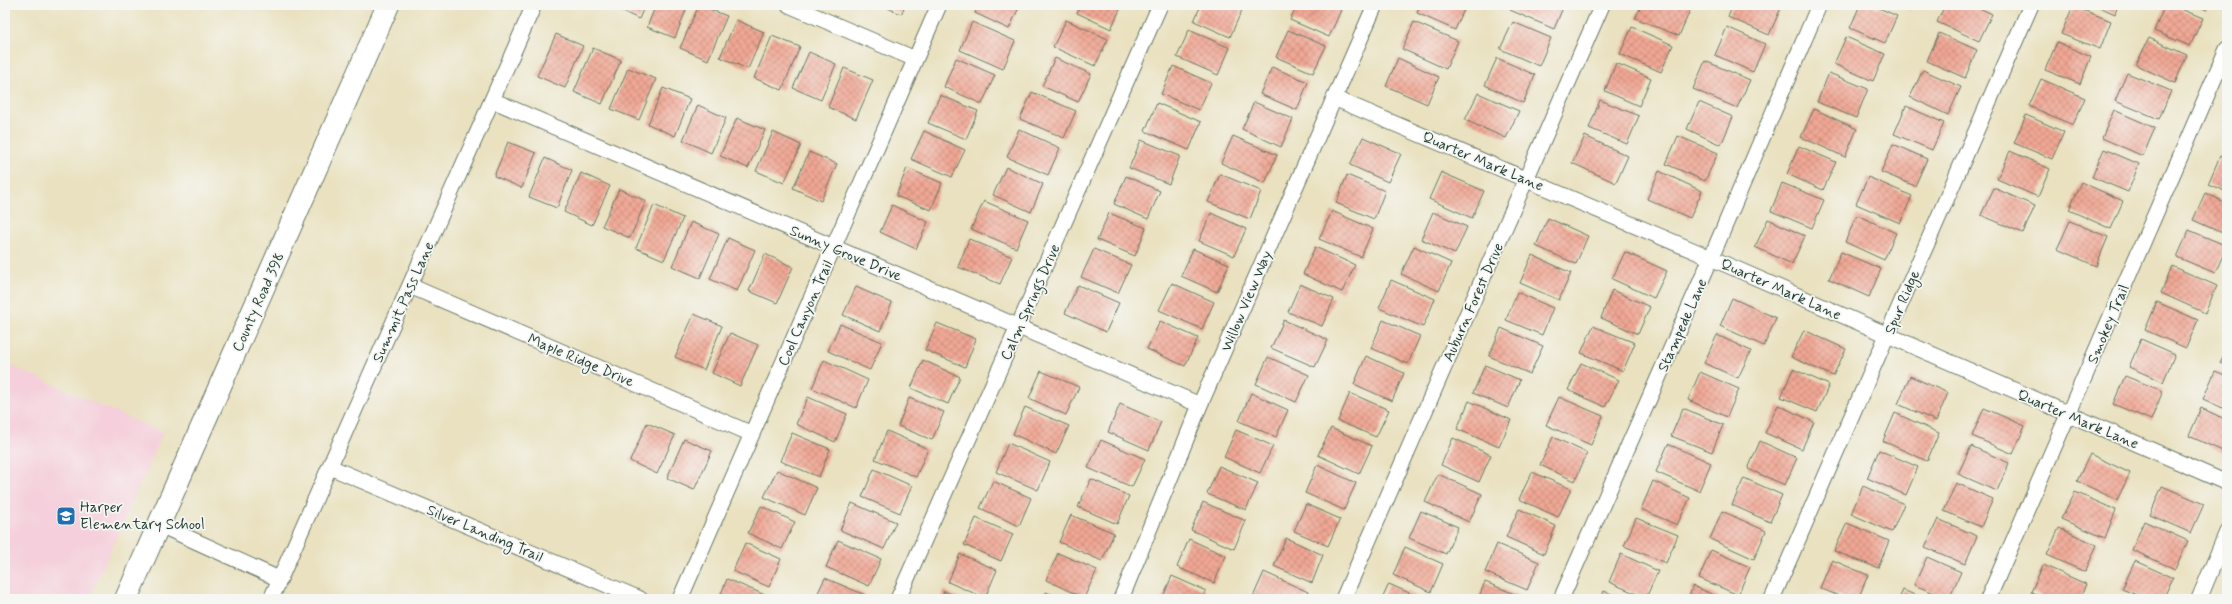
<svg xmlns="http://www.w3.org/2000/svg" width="2232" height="604" viewBox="0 0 2232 604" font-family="Mynerve,sans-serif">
	<defs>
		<pattern id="building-cross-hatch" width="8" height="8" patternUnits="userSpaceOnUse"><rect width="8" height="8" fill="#f1a794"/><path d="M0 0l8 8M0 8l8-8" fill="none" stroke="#c3897a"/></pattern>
	</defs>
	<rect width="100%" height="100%" fill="#f6f6f2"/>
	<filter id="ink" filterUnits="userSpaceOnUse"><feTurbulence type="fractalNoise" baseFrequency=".025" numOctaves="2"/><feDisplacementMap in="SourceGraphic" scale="8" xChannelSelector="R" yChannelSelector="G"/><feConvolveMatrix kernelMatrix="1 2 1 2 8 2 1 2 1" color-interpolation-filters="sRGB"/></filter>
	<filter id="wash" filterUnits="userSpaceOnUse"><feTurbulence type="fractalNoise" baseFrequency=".012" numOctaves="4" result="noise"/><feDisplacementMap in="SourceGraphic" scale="16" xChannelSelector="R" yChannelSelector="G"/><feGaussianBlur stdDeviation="0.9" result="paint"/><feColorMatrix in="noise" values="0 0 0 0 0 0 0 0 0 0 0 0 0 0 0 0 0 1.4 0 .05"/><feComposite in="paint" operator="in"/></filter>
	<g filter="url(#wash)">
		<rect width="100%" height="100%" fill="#e9e1bf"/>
		<path fill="#f5cfdb" d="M5,363L163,433L89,599H5Z"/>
		<g id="blocks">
			<path fill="url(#building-cross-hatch)" d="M589,5H601L599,9Z
				M612,5H645L639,19L611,6Z
				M656,5H688L675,38L647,27Z
				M699,5L727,16L708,60L680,48Z
				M881,5H906L901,14Z
				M978,5H1020L1009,29L975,13Z
				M1081,5H1122L1111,29L1077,13Z
				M1201,5H1231L1242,10L1230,37L1194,21Z
				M1297,5H1331L1341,10L1329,37L1290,20Z
				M1420,5H1466L1455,30L1417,13Z
				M1512,5H1564L1554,29L1510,10Z
				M1683,5L1691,8L1679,36L1635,18L1642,5Z
				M1733,5H1775L1781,8L1769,35L1728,17Z
				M1860,5H1872L1897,16L1885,43L1850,28Z
				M1898,5H1912L1910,10Z
				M1945,5H1973L1992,14L1979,41L1937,22Z
				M2095,5H2118L2115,14Z
				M2165,5H2171L2203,18L2190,46L2154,31Z
				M2195,5H2210L2207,10Z
				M2073,6L2111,21L2100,49L2061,34Z
				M736,20L764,32L748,69L720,57Z
				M1066,20L1108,39L1095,66L1053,47Z
				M972,22L1015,41L1003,69L960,50Z
				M1414,22L1458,41L1446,69L1402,49Z
				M1513,22L1551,38L1539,66L1500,49Z
				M1632,27L1673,45L1661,72L1620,54Z
				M1727,27L1765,44L1753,72L1715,55Z
				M1189,30L1230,48L1218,75L1177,57Z
				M1288,30L1326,46L1313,73L1276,57Z
				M1939,33L1977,50L1965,78L1927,61Z
				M556,34L583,46L565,88L537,76Z
				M772,36L800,47L782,90L754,78Z
				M1846,37L1885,54L1873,81L1834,64Z
				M2149,38L2187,55L2175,83L2136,65Z
				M2057,42L2091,57L2080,84L2045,70Z
				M593,48L621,60L602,104L574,92Z
				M809,52L836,64L821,100L793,88Z
				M956,58L995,75L982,104L944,87Z
				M1055,58L1091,74L1078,102L1042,86Z
				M1398,58L1439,77L1427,104L1386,86Z
				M1497,58L1535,75L1523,103L1485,85Z
				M1705,61L1750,80L1737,108L1693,89Z
				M1616,63L1651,78L1639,106L1605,91Z
				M1173,66L1211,83L1199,110L1161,94Z
				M1272,67L1308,82L1297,110L1260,94Z
				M628,68L656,79L639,120L611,109Z
				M844,68L873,80L856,119L828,107Z
				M1923,70L1961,87L1948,115L1910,97Z
				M1829,73L1868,89L1856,118L1817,102Z
				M2127,73L2171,91L2159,119L2115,101Z
				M2041,79L2085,98L2073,125L2029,106Z
				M663,88L690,99L675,136L648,124Z
				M1032,92L1076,111L1064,138L1020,119Z
				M1478,93L1519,111L1506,138L1465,120Z
				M940,95L978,111L966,139L928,123Z
				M1600,100L1639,116L1627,144L1589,128Z
				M1254,102L1293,119L1281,147L1242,129Z
				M1699,102L1733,117L1721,145L1687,129Z
				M1157,103L1201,122L1189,150L1145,131Z
				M698,105L726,118L711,153L683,140Z
				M1906,106L1944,123L1932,150L1894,134Z
				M1814,109L1857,129L1845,157L1801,137Z
				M2114,110L2155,128L2143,156L2102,138Z
				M2026,115L2064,132L2052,159L2014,143Z
				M737,118L765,130L748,168L720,156Z
				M1019,129L1060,148L1048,175L1007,157Z
				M924,131L965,150L952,177L911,159Z
				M773,132L801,145L784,183L756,171Z
				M1233,136L1277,155L1265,183L1221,163Z
				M1585,136L1628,156L1616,183L1572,163Z
				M1678,136L1718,153L1705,181L1666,164Z
				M1363,137L1401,154L1388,182L1350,165Z
				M1141,140L1180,156L1169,184L1129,168Z
				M508,142L536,153L522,188L494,176Z
				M1893,144L1927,159L1915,186L1881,172Z
				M1799,146L1836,162L1823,190L1787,174Z
				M2104,149L2139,164L2128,192L2092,177Z
				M2010,151L2050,169L2038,197L1997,179Z
				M809,152L837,164L821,201L793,188Z
				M2220,156L2227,159V192L2208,184Z
				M545,158L572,170L557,208L529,197Z
				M1006,167L1043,184L1031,212L993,195Z
				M907,168L942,183L931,210L896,196Z
				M1659,171L1702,191L1690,218L1647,199Z
				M1441,172L1484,191L1472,218L1429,199Z
				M581,173L610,186L592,225L564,212Z
				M1220,174L1261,191L1250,219L1208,202Z
				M1347,175L1385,191L1374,219L1336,203Z
				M1126,176L1160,191L1148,219L1114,204Z
				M1868,177L1912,196L1900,223L1856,204Z
				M2081,182L2123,201L2111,229L2069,210Z
				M1782,183L1824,200L1812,228L1771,211Z
				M1994,188L2035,206L2023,233L1981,215Z
				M619,189L646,201L630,238L602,226Z
				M2205,193L2227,203V235L2193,220Z
				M984,201L1028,220L1016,248L971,229Z
				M654,205L683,218L664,260L636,248Z
				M892,205L928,222L916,249L880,232Z
				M1332,211L1373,229L1361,257L1319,239Z
				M1433,212L1467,227L1455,254L1421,239Z
				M1109,213L1146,228L1135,256L1097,240Z
				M1211,213L1246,229L1234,256L1199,241Z
				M1857,215L1896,233L1884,260L1845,242Z
				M1548,218L1588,236L1576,264L1536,246Z
				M1768,219L1805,236L1792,264L1755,247Z
				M2070,221L2108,237L2096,266L2057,249Z
				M691,222L719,234L700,278L672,266Z
				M2189,230L2227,246L2215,273L2177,257Z
				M728,238L755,250L737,291L710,279Z
				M969,239L1012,257L1000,284L958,267Z
				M1414,246L1451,263L1439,291L1401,274Z
				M1315,247L1355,265L1342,292L1303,274Z
				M1094,249L1131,265L1118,293L1081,277Z
				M1193,249L1229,264L1217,292L1181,276Z
				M1625,252L1667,271L1654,298L1612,279Z
				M1841,252L1881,269L1869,297L1829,279Z
				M765,254L793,267L777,303L749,291Z
				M1532,255L1571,273L1559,300L1520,283Z
				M2172,266L2217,286L2205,313L2161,293Z
				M1391,280L1435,299L1423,327L1379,308Z
				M1172,283L1214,302L1202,329L1159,310Z
				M1300,284L1334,299L1322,326L1288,312Z
				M1078,285L1119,303L1106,332L1065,313Z
				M856,287L892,303L880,331L843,315Z
				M1612,290L1650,307L1638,334L1601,318Z
				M1517,292L1553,308L1542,335L1506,320Z
				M1732,298L1776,318L1764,346L1720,326Z
				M2157,302L2198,320L2186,348L2145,330Z
				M694,314L722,326L704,370L675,357Z
				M1284,320L1328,340L1315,367L1271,348Z
				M1383,320L1420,336L1408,364L1371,348Z
				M1160,321L1198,338L1185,366L1147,349Z
				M937,323L976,339L965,367L925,350Z
				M840,324L882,342L870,370L828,351Z
				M1593,326L1635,343L1623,371L1581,353Z
				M1501,328L1543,346L1530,374L1489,356Z
				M1804,330L1846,349L1833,376L1791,357Z
				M730,333L758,345L740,386L712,373Z
				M1717,335L1751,351L1738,378L1704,363Z
				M2141,339L2175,354L2163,382L2129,367Z
				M2227,348V366L2220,363Z
				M1366,356L1404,373L1392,401L1354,384Z
				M1268,357L1309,375L1296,402L1256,384Z
				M824,360L868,380L856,408L812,388Z
				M923,360L960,377L948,404L911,388Z
				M1581,363L1619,380L1605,407L1568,390Z
				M1485,365L1520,380L1508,408L1473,393Z
				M1793,369L1829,385L1817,412L1781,397Z
				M1041,371L1079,387L1066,415L1029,398Z
				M2215,371L2227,376V410L2203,399Z
				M1700,372L1739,389L1727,417L1688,400Z
				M1910,376L1948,393L1936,421L1898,404Z
				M2125,376L2163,391L2151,420L2113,404Z
				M1251,393L1288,410L1276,437L1239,421Z
				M1350,393L1389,410L1376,437L1338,421Z
				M808,397L847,414L835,442L796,424Z
				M1559,397L1603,416L1591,445L1546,425Z
				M909,398L944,412L932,440L898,426Z
				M1469,401L1511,420L1499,447L1457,429Z
				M1120,404L1161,422L1149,450L1108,432Z
				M1778,405L1814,422L1802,449L1765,433Z
				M1025,407L1069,426L1056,454L1013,434Z
				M1683,408L1723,425L1712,452L1671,436Z
				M1984,408L2025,426L2013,454L1972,436Z
				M2201,408L2227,420V453L2189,436Z
				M1895,413L1939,433L1927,461L1883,441Z
				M647,423L675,435L657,474L630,461Z
				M1331,428L1372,446L1359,474L1318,455Z
				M1236,430L1273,446L1260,473L1224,457Z
				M887,431L928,449L916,477L875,459Z
				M792,433L830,449L819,477L780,461Z
				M1553,437L1587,453L1575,481L1540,465Z
				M1453,438L1491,455L1479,482L1441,465Z
				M684,439L712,451L694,490L667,478Z
				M1101,440L1145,459L1132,487L1088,468Z
				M1760,441L1797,458L1785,485L1748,469Z
				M1008,443L1050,462L1038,490L996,472Z
				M1668,444L1711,463L1699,491L1656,472Z
				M1971,446L2009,463L1997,491L1958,474Z
				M1879,450L1918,467L1906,495L1867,478Z
				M2090,454L2130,473L2117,500L2077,481Z
				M1317,465L1356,483L1344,510L1305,493Z
				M1219,466L1258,483L1246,510L1207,494Z
				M874,469L912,486L900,513L862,497Z
				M777,470L817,488L805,515L764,497Z
				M1532,472L1571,489L1558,517L1519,499Z
				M1438,474L1482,494L1469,522L1425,502Z
				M1744,478L1782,495L1770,522L1732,505Z
				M1091,479L1129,496L1117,524L1078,507Z
				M993,481L1031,498L1019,526L980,508Z
				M1653,481L1690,498L1677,525L1641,509Z
				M1956,483L1993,499L1981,527L1944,511Z
				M1863,486L1904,504L1892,532L1851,514Z
				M2162,486L2204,504L2191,533L2150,515Z
				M2075,492L2116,510L2105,538L2061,519Z
				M1203,502L1246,521L1234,549L1191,530Z
				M852,503L896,522L884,549L840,530Z
				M1306,504L1340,519L1328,546L1294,531Z
				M761,506L795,522L782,549L748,533Z
				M1519,509L1556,526L1544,554L1506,537Z
				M1421,511L1458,527L1446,554L1409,538Z
				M1722,511L1766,531L1754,559L1710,539Z
				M1071,515L1114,533L1102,561L1059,542Z
				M976,518L1013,534L1001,561L964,545Z
				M1636,518L1678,535L1666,563L1624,546Z
				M1938,519L1977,536L1965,564L1925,547Z
				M2144,521L2188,541L2175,569L2132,550Z
				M1847,523L1889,541L1878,568L1834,551Z
				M2059,528L2097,545L2085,572L2047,555Z
				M1286,538L1323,555L1312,583L1274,566Z
				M1189,539L1226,556L1214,583L1177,567Z
				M838,540L881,559L869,586L826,567Z
				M745,543L781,559L769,587L733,571Z
				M1497,544L1539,562L1527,590L1485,572Z
				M1405,547L1443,564L1431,592L1393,575Z
				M1711,550L1750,567L1738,595L1699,578Z
				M1058,553L1097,570L1084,598L1046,580Z
				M960,554L997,570L985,598L948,582Z
				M1621,554L1658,571L1646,598L1609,582Z
				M1927,557L1961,572L1949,599L1914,585Z
				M1832,560L1868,575L1858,599H1846L1820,588Z
				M2135,561L2173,578L2163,599H2146L2122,589Z
				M2043,565L2086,584L2080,599H2046L2031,592Z
				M1264,572L1308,592L1305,599H1252Z
				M1172,576L1206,591L1203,599H1162Z
				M825,578L865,595L863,599H815Z
				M727,579L765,595L763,599H719Z
				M1485,582L1527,599H1478Z
				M1389,584L1423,599H1382Z
				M1693,586L1723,599H1688Z
				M1903,590L1924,599H1899Z
				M944,591L962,599H941Z
				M1604,591L1623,599H1601Z
				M1046,592L1063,599H1043Z"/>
		</g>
	</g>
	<g filter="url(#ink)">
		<use href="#blocks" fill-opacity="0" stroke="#667665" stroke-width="1"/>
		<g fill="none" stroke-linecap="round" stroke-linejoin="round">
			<g stroke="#667665" stroke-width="17">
				<path id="street" d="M789,5L915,59
					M1334,98L1711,258L2227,483
					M492,100L1200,405
					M410,286L752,434
					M330,467L640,599
					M160,525L279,579
					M271,599L534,5
					M680,599L939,5
					M898,599L1160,5
					M1121,599L1200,405L1375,5
					M1343,599L1602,5
					M1561,599L1711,258L1819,5
					M1772,599L2031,5
					M1988,599L2227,49
					M2199,599L2227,532"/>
			</g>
			<g stroke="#667665" stroke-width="24">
				<path id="secondary" d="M126,599L388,5"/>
			</g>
			<use href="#street" stroke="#fff" stroke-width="15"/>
			<use href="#secondary" stroke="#fff" stroke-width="22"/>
		</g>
	</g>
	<defs>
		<g id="school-square" transform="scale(1)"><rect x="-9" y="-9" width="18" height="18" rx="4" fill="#1f6fb2" stroke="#f6f6f2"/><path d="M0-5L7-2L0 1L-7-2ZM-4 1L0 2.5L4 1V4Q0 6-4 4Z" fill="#fff"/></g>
	</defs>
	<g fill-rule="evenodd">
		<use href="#school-square" x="66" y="516"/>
	</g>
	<g text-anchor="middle" stroke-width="3.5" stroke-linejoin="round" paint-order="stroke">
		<g font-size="15" fill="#1f3d34" stroke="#f6f6f2">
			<text transform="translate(1483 161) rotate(23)" y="5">Quarter Mark Lane</text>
			<text transform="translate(846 253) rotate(23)" y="5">Sunny Grove Drive</text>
			<text transform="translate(1781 289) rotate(24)" y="5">Quarter Mark Lane</text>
			<text transform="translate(1246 301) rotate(-67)" y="5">Willow View Way</text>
			<text transform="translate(258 302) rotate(-66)" y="5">County Road 398</text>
			<text transform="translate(403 302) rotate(-66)" y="5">Summit Pass Lane</text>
			<text transform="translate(1030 302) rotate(-66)" y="5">Calm Springs Drive</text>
			<text transform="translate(1473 302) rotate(-66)" y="5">Auburn Forest Drive</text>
			<text transform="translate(1902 302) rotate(-67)" y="5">Spur Ridge</text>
			<text transform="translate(805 313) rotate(-66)" y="5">Cool Canyon Trail</text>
			<text transform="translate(2108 324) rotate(-67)" y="5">Smokey Trail</text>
			<text transform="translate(1682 325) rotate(-66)" y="5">Stampede Lane</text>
			<text transform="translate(581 360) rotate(23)" y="5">Maple Ridge Drive</text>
			<text transform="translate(2078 419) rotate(23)" y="5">Quarter Mark Lane</text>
			<text transform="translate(485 533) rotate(23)" y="5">Silver Landing Trail</text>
		</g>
		<g font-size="15" fill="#1f3d34" stroke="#f6f6f2" text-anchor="start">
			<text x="80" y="512">Harper<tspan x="80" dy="17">Elementary School</tspan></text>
		</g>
	</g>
	<rect width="2232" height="604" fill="none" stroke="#f6f6f2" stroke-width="20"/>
</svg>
